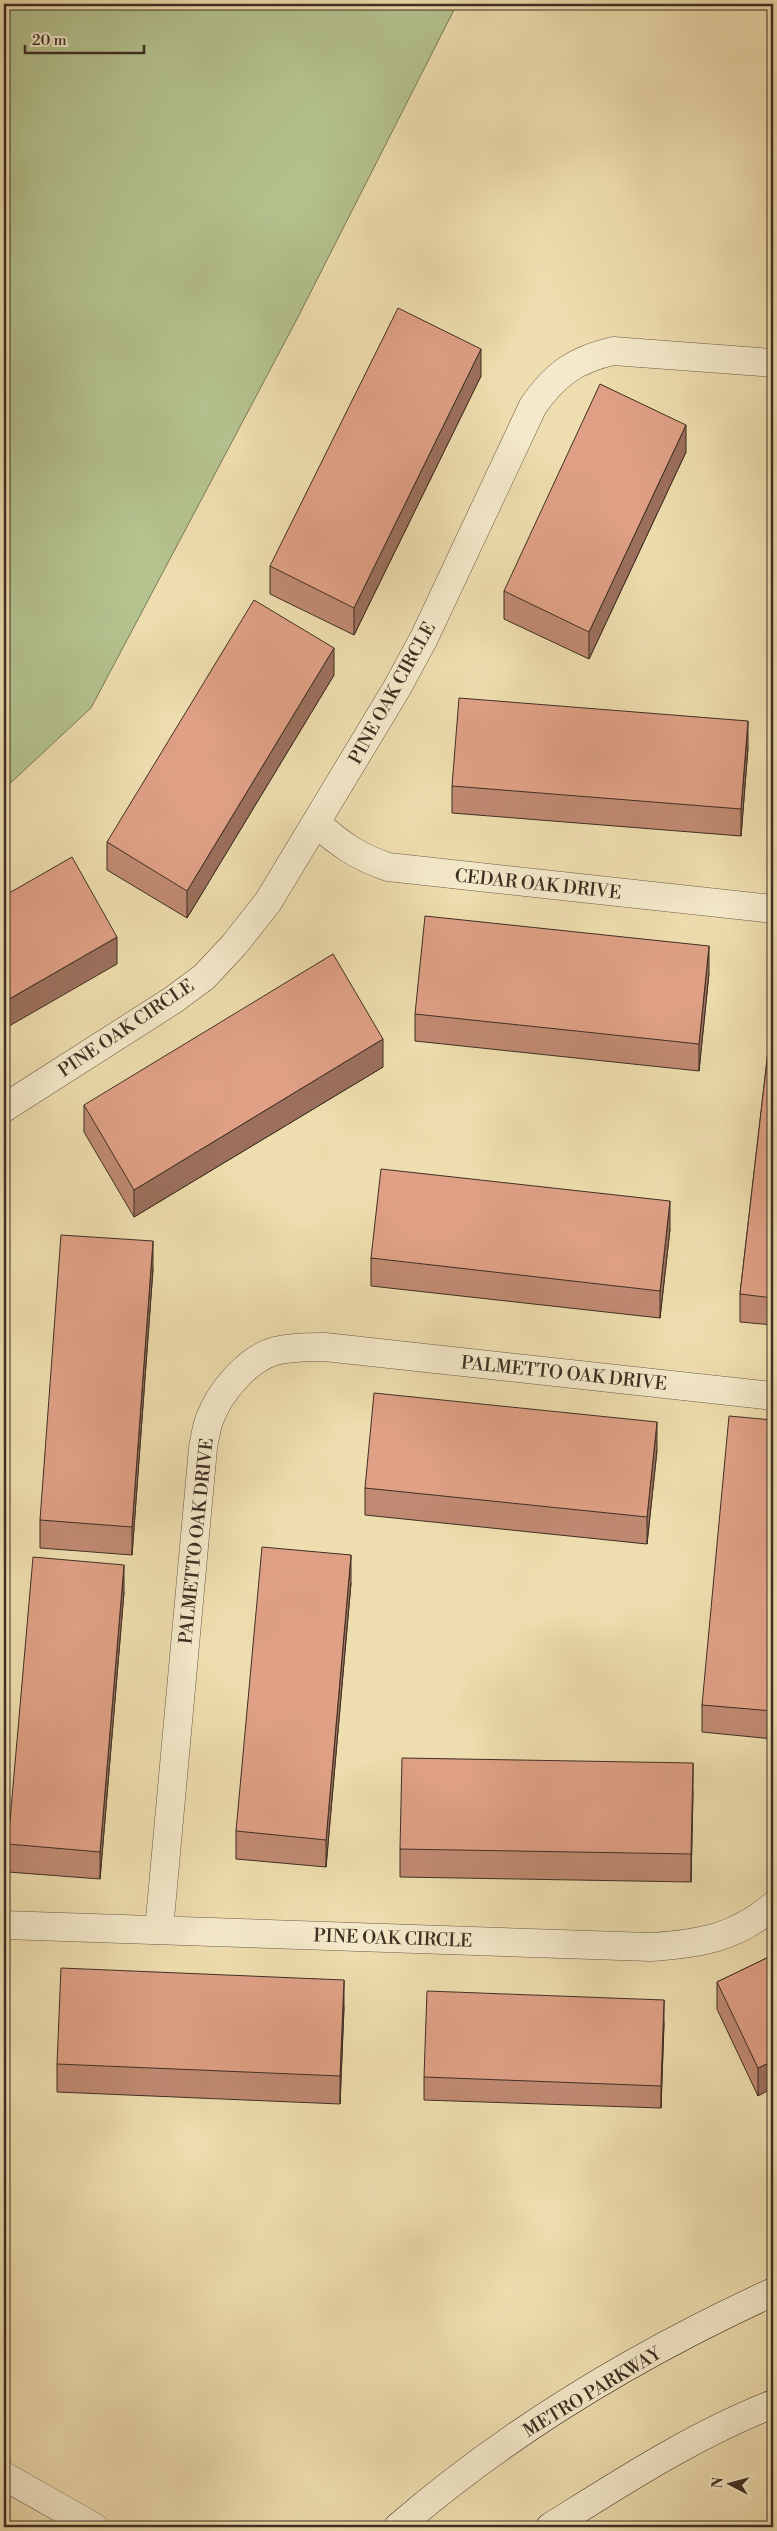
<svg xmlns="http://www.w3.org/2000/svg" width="777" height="2531" viewBox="0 0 777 2531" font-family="'Libre Bodoni',serif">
	<rect width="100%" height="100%" fill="#eeddae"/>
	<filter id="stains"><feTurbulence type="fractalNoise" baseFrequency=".004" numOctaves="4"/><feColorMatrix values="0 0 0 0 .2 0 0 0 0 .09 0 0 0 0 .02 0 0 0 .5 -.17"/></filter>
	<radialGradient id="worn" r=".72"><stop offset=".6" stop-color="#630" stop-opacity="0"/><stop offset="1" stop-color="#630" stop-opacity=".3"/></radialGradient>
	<path fill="#b4c28e" stroke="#797858" d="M4,4H457L297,319L91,708L4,789Z"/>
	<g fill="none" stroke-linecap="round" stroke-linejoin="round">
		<g stroke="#6a5a46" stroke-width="29">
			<path id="minor" d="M316,823C340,844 358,857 388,867L773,909
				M4,1108L173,1000L204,977L234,945L268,902L397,688L424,638L533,406C555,374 575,360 613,351L773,363
				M4,1925L651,1947C699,1944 735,1938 773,1906
				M159,1930L203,1448C205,1438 206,1428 210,1418C220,1392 247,1359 275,1351C291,1347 309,1347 325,1347L773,1396"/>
		</g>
		<g stroke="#6a5a46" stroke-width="29">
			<path id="tertiary" d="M4,2476L94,2527"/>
		</g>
		<g stroke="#3e2f23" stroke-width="29">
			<path id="secondary" d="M398,2527C509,2431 640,2353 773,2292
				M550,2527C622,2482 694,2435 773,2404"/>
		</g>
		<use href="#minor" stroke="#f4e9ca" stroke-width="28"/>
		<use href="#tertiary" stroke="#f4e9ca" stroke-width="28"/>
		<use href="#secondary" stroke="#f4e9ca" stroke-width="28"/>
	</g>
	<path fill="#c08a72" stroke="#3e2f23" d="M481,376L354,635L270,594V566Z
		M686,452L589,659L504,619V591Z
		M334,675L187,918L107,870V842Z
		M748,748L741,836L452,813V786Z
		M709,973L699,1071L415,1041V1014Z
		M773,1008V1325L740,1322V1294Z
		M383,1067L134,1217L84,1132V1105Z
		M670,1229L660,1318L371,1286V1258Z
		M153,1269L132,1555L40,1548V1520Z
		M773,1420V1739L702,1732V1705Z
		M657,1450L647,1544L365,1515V1488Z
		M351,1583L326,1867L236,1859V1831Z
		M124,1592L100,1879L8,1872V1844Z
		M693,1791L691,1882L400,1877V1849Z
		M773,1955L758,2096L717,2009V1982Z
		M344,2007L340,2104L57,2092V2064Z
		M664,2023L661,2108L424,2100V2077Z"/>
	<path fill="#9c705d" stroke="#3e2f23" d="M481,349V376L354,635V608Z
		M686,425V452L589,659V632Z
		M334,648V675L187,918V891Z
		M748,721V748L741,836V809Z
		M117,937V964L4,1029V1002Z
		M709,946V973L699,1071V1044Z
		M383,1039V1067L134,1217V1190Z
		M670,1201V1229L660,1318V1291Z
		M153,1241V1269L132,1555V1527Z
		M657,1422V1450L647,1544V1517Z
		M351,1555V1583L326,1867V1840Z
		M124,1565V1592L100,1879V1852Z
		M693,1763V1791L691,1882V1854Z
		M344,1980V2007L340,2104V2076Z
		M664,2000V2023L661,2108V2086Z
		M773,2061V2088L758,2096V2068Z"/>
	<path fill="#dfa085" stroke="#3e2f23" d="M398,308L481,349L354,608L270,566Z
		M600,384L686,425L589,632L504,591Z
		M254,600L334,648L187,891L107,842Z
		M459,698L748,721L741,809L452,786Z
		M72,857L117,937L4,1002V896Z
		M425,916L709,946L699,1044L415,1014Z
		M333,954L383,1039L134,1190L84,1105Z
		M773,1008V1298L740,1294Z
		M381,1169L670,1201L660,1291L371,1258Z
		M61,1235L153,1241L132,1527L40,1520Z
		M374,1393L657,1422L647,1517L365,1488Z
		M729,1416L773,1420V1711L702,1705Z
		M262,1547L351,1555L326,1840L236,1831Z
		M33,1557L124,1565L100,1852L8,1844Z
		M402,1758L693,1763L691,1854L400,1849Z
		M773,1955V2061L758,2068L717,1982Z
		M61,1968L344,1980L340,2076L57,2064Z
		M427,1991L664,2000L661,2086L424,2077Z"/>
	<g text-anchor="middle" stroke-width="5" stroke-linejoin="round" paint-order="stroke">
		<g font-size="18" fill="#3e2f23" stroke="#f4e9ca">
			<text transform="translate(392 693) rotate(-61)" y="6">PINE OAK CIRCLE</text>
			<text transform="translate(538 884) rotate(6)" y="6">CEDAR OAK DRIVE</text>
			<text transform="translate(126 1028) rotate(-34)" y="6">PINE OAK CIRCLE</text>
			<text transform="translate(564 1373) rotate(6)" y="6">PALMETTO OAK DRIVE</text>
			<text transform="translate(196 1541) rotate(-84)" y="6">PALMETTO OAK DRIVE</text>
			<text transform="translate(393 1938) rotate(2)" y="6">PINE OAK CIRCLE</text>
			<text transform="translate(592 2392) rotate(-31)" y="6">METRO PARKWAY</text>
		</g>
	</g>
	<rect width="777" height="2531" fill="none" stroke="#eeddae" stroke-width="20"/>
	<rect x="5" y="5" width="767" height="2521" fill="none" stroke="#3e2f23" stroke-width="2.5"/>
	<rect x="10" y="10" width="757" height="2511" fill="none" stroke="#3e2f23"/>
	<g transform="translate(730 2484) rotate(276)" stroke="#f4e9ca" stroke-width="4" paint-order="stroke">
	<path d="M0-4L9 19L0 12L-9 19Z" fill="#3e2f23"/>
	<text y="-8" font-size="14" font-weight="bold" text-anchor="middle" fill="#3e2f23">N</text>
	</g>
	<path d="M25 45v8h119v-8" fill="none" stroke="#3e2f23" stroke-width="2.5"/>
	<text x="32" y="45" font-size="15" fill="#3e2f23" stroke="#f4e9ca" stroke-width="4" paint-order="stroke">20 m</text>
	<rect width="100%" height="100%" filter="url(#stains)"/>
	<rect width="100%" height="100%" fill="url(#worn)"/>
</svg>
